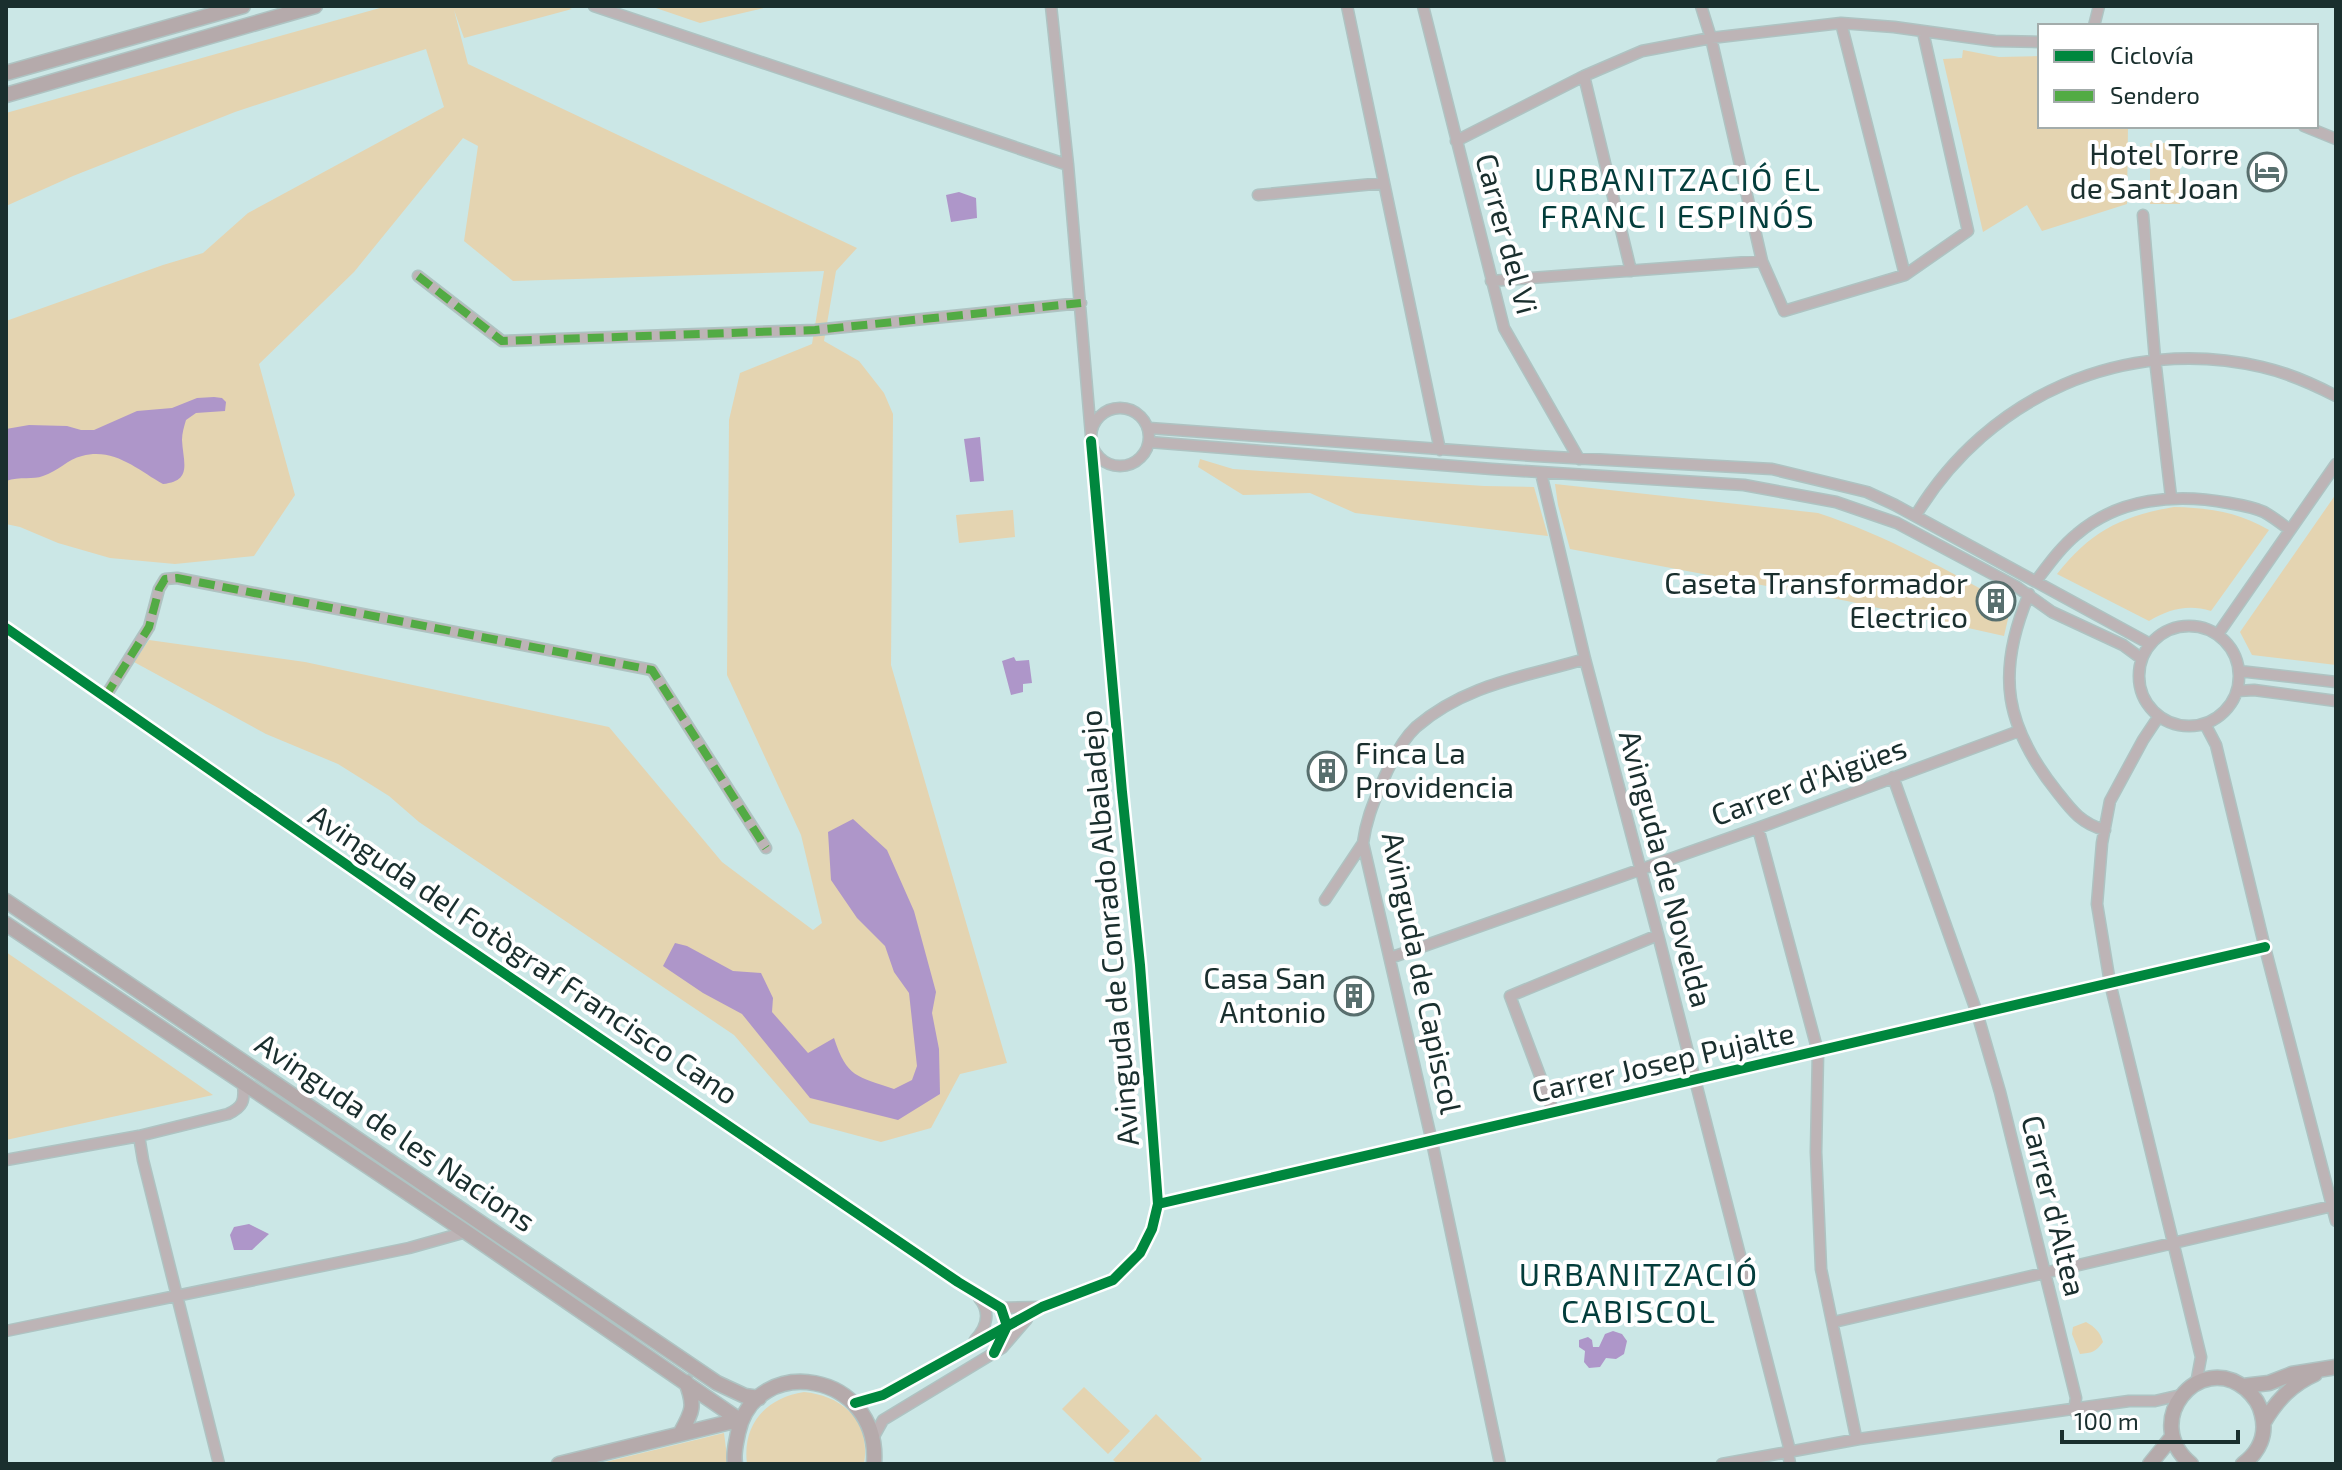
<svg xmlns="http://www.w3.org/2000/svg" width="2342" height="1470" viewBox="0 0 2342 1470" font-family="'Exo 2',sans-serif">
	<rect width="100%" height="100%" fill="#cbe7e6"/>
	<path fill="#e4d4b1" d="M387,6H564L572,9L464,38L454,10L468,64L857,248L836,271L824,341L859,361L884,393L893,414L891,665L1007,1063L960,1074L931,1128L881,1142L810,1123L734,1035L419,822L389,796L338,764L266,734L134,662L149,640L305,662L609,727L722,862L813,930L822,923L801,835L727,675L729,420L740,373L812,344L824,271L513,281L464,241L478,146L463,138L354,272L259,364L295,495L254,556L175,564L110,558L58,543L20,527L6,524V321L163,265L203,253L248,213L444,107L426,49L235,112L73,176L6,206V113Z
		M650,6H772L700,23Z
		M1963,50L1999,57L2040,56V126H2128L2127,204L2042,231L2027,205L1983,232L1943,59L1962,58Z
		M2150,143H2180V204H2150Z
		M1200,459L1233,469L1484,486L1534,487L1548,536L1355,513L1310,493L1243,495L1198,467Z
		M1555,484L1818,513C1886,535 1949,571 2011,606L2004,636L1847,601L1570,549L1558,505Z
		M2336,494V665L2252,655L2240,632Z
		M2174,507C2210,508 2238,512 2269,530L2211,611C2188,604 2169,609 2149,621L2057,574C2090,532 2121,516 2174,507Z
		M1013,510L1015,537L959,543L956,515Z
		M6,952L213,1095L6,1140Z
		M2086,1322C2095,1327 2100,1332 2103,1342C2096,1352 2091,1353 2080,1354L2072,1334L2073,1327Z
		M1084,1387L1130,1431L1108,1454L1062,1409Z
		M804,1392C844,1396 871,1422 864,1464H747C742,1424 766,1398 804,1392Z
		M1156,1414L1202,1459L1197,1464H1118L1113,1460Z
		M724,1433L728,1464H597Z"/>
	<path fill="#ae96c9" d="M959,192L976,198L977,218L951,222L946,195Z
		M214,397L222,398L226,402L225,411L196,413L186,420C184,427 182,433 182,440C183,462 193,481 163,484C138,470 114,447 82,456C68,459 57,472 43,476C33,480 20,476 6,481V429L29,425L67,426L81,430H94L137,411L172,408L197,398Z
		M980,437L984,481L970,482L964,439Z
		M1014,657L1016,661L1029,660L1032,683L1023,684V692L1011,695L1002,661Z
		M853,819L887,850L914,911L936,992L932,1013L939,1049L940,1094L898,1120L810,1098L742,1014L703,993L663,966L675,943L687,946L733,971L761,973L773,998L772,1012L808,1053L834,1038C847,1078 857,1076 894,1089L912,1080L917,1066L909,993L894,972L885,946L857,918L831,880L828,832Z
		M249,1224L269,1234L252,1250H234L230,1235L234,1227Z
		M1613,1331L1622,1334L1627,1341L1624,1354L1616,1359L1606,1358L1600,1367L1589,1368L1584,1362L1585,1351L1579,1347V1340L1588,1337L1592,1340L1593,1347H1599L1605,1334Z"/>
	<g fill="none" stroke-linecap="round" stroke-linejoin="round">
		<g stroke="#aec3c2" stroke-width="13">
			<path id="street" d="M594,6L1068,165
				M1051,6L1068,165L1091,435
				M1347,6L1440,450
				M1423,6L1504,328L1579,459
				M1701,6L1711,38L1762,261L1784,311L1905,275L1968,231L1923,32
				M1841,23L1905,275
				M2094,26L2099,6
				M1584,76L1631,271
				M2304,126L2336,139
				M1456,141L1584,76L1642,51L1711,38L1841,23L1894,27L1995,41L2040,42
				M1258,195L1384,183
				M2143,215L2155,359L2171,497
				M418,276L502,341L815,330L1081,303
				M1491,281L1762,261
				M1091 437a29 29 0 1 1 58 0a29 29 0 1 1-58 0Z
				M1149,428L1536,456L1772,469L1867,492L1895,505L2150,644
				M1149,442L1492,469L1744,485L1836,502L1897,523L2017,587L2052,612L2123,645L2142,659
				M1541,473L1585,659L1658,935L1789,1447L1788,1453L1790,1464
				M1916,515C1988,396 2124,335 2262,367C2288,373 2313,384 2336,396
				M2036,581C2049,564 2061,547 2077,534C2119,498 2176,493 2229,503C2241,505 2253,507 2264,512C2273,517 2282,524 2290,530
				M2029,594C1995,674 2005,727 2058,793C2072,811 2082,824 2105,830
				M2139 676a50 50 0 1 1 100 0a50 50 0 1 1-100 0Z
				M6,628L439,929L958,1282L1001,1308L1007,1326L994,1353
				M2218,634L2336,464
				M2239,671L2336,682
				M2237,691L2254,690L2336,701
				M105,697L149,627L159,589L165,579L177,578L652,670L766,848
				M2159,716L2143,740L2110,801L2102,843L2097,904L2110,983L2201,1357L2196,1384
				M2205,724L2216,745L2264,944L2336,1221
				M1893,777L1977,1013L2000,1092L2076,1398L2074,1411
				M1758,828L1818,1052L1816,1152L1821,1269L1856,1437L1859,1439
				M1325,900L1363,843
				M1390,958L1758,828L2019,731
				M1554,1113L1510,996L1658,935
				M139,1136L143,1160L219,1464
				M6,1160L139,1136L228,1114C243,1107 245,1101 243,1084
				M1158,1204L2265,947
				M1001,1308L1040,1307
				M1834,1322L2332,1206
				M6,1331L409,1248L466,1232
				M975,1340C987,1327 991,1312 979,1298
				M855,1403L883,1395L1042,1307L1113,1280L1140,1253L1152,1229L1158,1204L1140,965L1122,792L1091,441
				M873,1438L883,1420L1002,1348L1027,1319
				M1500,1464L1432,1142L1363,843C1366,821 1372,806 1381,785C1389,766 1401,741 1416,727C1466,684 1525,677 1585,659
				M1722,1464L1859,1439L2129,1401H2155L2181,1395"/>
		</g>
		<g stroke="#aec3c2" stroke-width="17">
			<path id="secondary" d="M6,73L243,6
				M6,95L315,6
				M6,901L717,1383L745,1396L759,1398
				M6,924L466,1232L741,1421
				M2243,1386L2269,1383L2292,1374L2336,1367
				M2264,1422C2277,1400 2292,1384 2315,1374
				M680,1434C692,1412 696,1407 686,1382
				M559,1464L730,1422L740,1423
				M735,1464C733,1453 736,1444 738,1433C755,1352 881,1371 874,1464
				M2150,1464L2172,1437
				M2191,1464C2140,1422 2199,1350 2246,1389C2254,1396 2260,1404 2262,1415C2267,1435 2259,1452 2243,1464"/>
		</g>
		<use href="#street" stroke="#bdb4b6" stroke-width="10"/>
		<use href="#secondary" stroke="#b5aaab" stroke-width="14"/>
		<path stroke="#52ab44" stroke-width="8" stroke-dasharray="16 8" stroke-linecap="butt" d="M418,276L502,341L815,330L1081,303
			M105,697L149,627L159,589L165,579L177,578L652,670L766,848"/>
		<g stroke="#fff" stroke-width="15">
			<path id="cycleway" d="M6,628L439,929L958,1282L1001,1308L1007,1326L994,1353
				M1158,1204L2265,947
				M855,1403L883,1395L1042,1307L1113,1280L1140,1253L1152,1229L1158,1204L1140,965L1122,792L1091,441"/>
		</g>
		<use href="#cycleway" stroke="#00873e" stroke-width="10"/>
	</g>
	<defs>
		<g id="hotel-ring" transform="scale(2)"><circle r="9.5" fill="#fff" stroke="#586f6e" stroke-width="1.5"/><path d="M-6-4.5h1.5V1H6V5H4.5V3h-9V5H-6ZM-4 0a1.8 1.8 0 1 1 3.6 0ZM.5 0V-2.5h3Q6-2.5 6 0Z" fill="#586f6e"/></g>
		<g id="building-ring" transform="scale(2)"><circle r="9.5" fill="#fff" stroke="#586f6e" stroke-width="1.5"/><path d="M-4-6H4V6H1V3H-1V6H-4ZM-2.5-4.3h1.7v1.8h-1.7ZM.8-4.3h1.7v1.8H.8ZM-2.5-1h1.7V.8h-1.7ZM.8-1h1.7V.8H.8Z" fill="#586f6e"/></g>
	</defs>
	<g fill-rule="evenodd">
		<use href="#hotel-ring" x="2267" y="172"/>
		<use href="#building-ring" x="1996" y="601"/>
		<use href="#building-ring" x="1327" y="771"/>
		<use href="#building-ring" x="1354" y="996"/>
	</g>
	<g text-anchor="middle" stroke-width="8" stroke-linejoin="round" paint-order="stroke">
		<g font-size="30" fill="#1a2f2e" stroke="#fff" text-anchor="end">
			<text x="2239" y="165">Hotel Torre<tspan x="2239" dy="34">de Sant Joan</tspan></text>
			<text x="1968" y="594">Caseta Transformador<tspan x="1968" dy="34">Electrico</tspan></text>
			<text x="1355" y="764" text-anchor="start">Finca La<tspan x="1355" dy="34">Providencia</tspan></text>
			<text x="1326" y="989">Casa San<tspan x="1326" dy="34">Antonio</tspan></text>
		</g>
		<g font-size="30" fill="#1a2f2e" stroke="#fff">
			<text transform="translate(1506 234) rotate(75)" y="10">Carrer del Vi</text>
			<text transform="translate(1809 782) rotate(-20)" y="10">Carrer d'Aigües</text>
			<text transform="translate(1665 869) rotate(75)" y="10">Avinguda de Novelda</text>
			<text transform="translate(1110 928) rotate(-95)" y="10">Avinguda de Conrado Albaladejo</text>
			<text transform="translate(523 955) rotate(34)" y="10">Avinguda del Fotògraf Francisco Cano</text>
			<text transform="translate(1421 973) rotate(78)" y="10">Avinguda de Capiscol</text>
			<text transform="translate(1663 1063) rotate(-13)" y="10">Carrer Josep Pujalte</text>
			<text transform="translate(395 1133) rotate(34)" y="10">Avinguda de les Nacions</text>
			<text transform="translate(2053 1206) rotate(76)" y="10">Carrer d'Altea</text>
		</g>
		<g font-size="32" letter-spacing="2" fill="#033d3b" stroke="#fff">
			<text x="1678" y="191">URBANITZACIÓ EL<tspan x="1678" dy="37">FRANC I ESPINÓS</tspan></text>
			<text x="1639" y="1286">URBANITZACIÓ<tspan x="1639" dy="37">CABISCOL</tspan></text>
		</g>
	</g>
	<rect width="2342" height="1470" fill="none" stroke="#1a2f2e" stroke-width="16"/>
	<rect x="2038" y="24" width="280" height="104" fill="#ffffff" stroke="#a3acab" stroke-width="2"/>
	<rect x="2054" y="50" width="40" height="12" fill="#00873e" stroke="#a3acab" stroke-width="2"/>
	<text x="2110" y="64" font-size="24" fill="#1a2f2e">Ciclovía</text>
	<rect x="2054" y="90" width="40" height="12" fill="#52ab44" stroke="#a3acab" stroke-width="2"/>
	<text x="2110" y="104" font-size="24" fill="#1a2f2e">Sendero</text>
	<path d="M2062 1430v12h176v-12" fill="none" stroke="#1a2f2e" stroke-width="4"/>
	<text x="2074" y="1430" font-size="24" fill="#1a2f2e" stroke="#ffffff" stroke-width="6" paint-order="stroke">100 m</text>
</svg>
